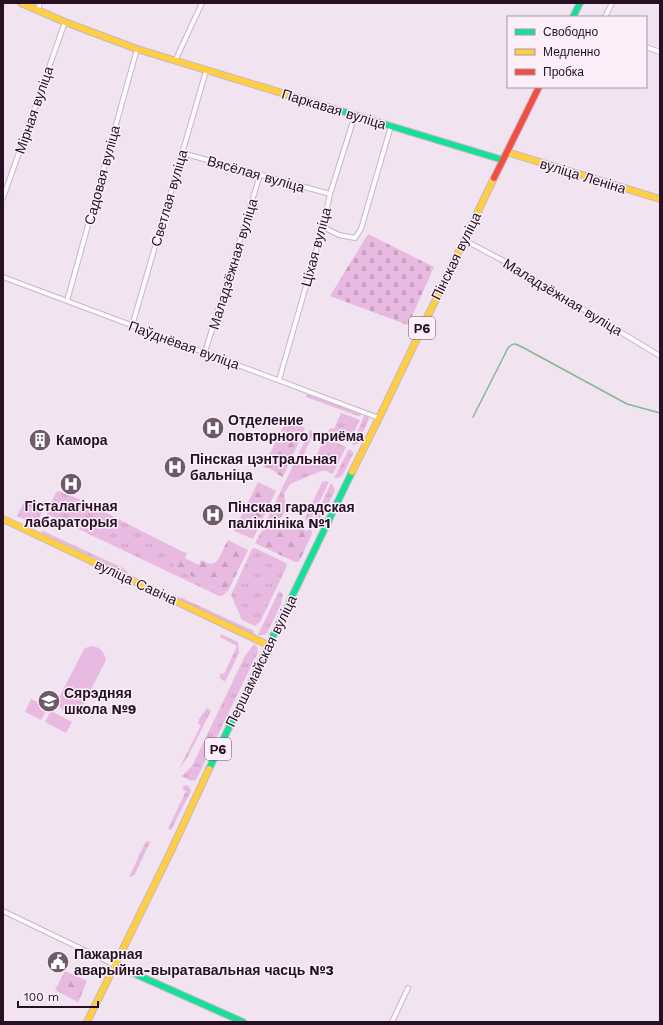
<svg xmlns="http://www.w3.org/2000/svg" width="663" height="1025" viewBox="0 0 663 1025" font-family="'Work Sans',sans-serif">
	<defs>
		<pattern id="grass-tufts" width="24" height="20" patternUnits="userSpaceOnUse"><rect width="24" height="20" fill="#e8bae1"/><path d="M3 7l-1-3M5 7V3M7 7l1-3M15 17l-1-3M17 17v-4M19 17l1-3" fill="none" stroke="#c79fc1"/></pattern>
		<pattern id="forest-firs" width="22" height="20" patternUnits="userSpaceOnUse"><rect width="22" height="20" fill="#e8bae1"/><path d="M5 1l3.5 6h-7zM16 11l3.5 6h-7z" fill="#c79fc1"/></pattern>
		<pattern id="cemetery-stones" width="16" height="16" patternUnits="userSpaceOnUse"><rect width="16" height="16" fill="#e8bae1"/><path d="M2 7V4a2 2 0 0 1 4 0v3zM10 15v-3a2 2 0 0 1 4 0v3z" fill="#c79fc1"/></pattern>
	</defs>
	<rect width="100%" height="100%" fill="#f1e3ef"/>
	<path fill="url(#grass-tufts)" d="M310,394L362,413L360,416H358L306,397L307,395Z
		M341,413L360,420L349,443L330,434L328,431L331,428L334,429Z
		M365,414L369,419L358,443L355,445L352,444Z
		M310,430L314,433L316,435L314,439L311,438L303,457L314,462L322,443L318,441L320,438L324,437L346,447L333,474L326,471H321L290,484L284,494C289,518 281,517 263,528Z
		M349,449L353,452V454L342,476L338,478H334Z
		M325,481L329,482L309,523L305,518L322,482Z
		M331,483L334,487L335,490L319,523L315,525L312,524Z
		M59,491L67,493L181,551L174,567L223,592L228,591L222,596H219L47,514L56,492Z
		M26,498L44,507L36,525L17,516Z
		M41,530L123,568L129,573H126L42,533Z
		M255,548L286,563L287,566L260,622L255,626L242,620L231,595L252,549Z
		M279,591L283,594L281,605L267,633L264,635H258Z
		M180,597L254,631L253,634L183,602L181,599Z
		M221,634L238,642L239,653L225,682L220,678V675L221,673L224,674L237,646L220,637Z
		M254,644L257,647L258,652L196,780C191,782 187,779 182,776L192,766L245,656Z
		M207,708L211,711L187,758L179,769L201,725L198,724L199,719Z
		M185,785C188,785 190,787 191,791L171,830L168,829L186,791L182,789Z
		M146,841L150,842L135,874L131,877H129Z"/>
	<path fill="url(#forest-firs)" d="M290,424L296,423L305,428L283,477L277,474C275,469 268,469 263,467L283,427L285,425Z
		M258,482L276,491L253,539L234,531Z
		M282,520L307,531L310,528L312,532L311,536L299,562H295L255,543L262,531Z
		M228,540L248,550L228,591L223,592L174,567L181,551L187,553L185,558L199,565L201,560C211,565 215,566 220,556C223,550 225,545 228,540Z
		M65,971L87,981L78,1002L55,990Z"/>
	<path fill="url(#cemetery-stones)" d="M368,234L434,267L408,325L330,296Z"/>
	<path fill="#e8bae1" d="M93,646C101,648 104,652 106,660L81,709C70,718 58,713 59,698L84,649L88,647Z
		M31,699L48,707L41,720L25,712Z
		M51,711L72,722L66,733L45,722Z"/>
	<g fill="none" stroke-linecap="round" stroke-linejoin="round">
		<path stroke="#82b893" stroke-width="1.5" d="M473,417L508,348C514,341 517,345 524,348L627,404L660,413"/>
		<g stroke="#c8b6c5" stroke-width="6">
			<path id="street" d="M38,10L40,3
				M605,17L612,3
				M646,47L660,52
				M175,61L202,3
				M182,153L330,194
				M3,198L65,22
				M323,227L339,235L355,238L361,229L391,126
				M464,240L504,261L660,356
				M3,277L379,418
				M67,301L137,49
				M132,326L206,71
				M205,352L260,175
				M279,380L323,227L330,194L355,115
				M3,911L115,965
				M392,1022L408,988"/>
		</g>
		<g stroke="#c8b6c5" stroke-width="8">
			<path id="fast" d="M573,17L580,3
				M338,110L503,160
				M209,769L352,472
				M115,965L243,1022"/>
		</g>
		<g stroke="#c8b6c5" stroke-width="8">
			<path id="slow" d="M21,3L65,22L137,49L338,110
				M507,152L660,199
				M352,472L379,418L494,178
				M3,519L268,645
				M87,1022L171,851L209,769"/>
		</g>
		<g stroke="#c8b6c5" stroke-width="8">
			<path id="jam" d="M494,178L539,87"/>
		</g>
		<use href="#street" stroke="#fdfbfd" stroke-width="4"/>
		<use href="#fast" stroke="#16e098" stroke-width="6"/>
		<use href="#slow" stroke="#ffcf43" stroke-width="6"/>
		<use href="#jam" stroke="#f24e42" stroke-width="6"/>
	</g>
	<defs>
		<g id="hospital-disc" transform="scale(1.15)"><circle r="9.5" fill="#6e5a6b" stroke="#fceffa"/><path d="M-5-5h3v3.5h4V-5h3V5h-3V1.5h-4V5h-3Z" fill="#fff"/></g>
		<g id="building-disc" transform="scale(1.15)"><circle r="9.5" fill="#6e5a6b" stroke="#fceffa"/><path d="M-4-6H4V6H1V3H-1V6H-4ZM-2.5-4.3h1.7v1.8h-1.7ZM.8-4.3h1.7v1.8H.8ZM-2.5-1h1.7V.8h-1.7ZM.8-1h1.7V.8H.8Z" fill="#fff"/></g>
		<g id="school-disc" transform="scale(1.15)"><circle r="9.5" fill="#6e5a6b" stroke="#fceffa"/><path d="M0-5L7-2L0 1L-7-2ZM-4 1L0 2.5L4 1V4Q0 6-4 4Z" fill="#fff"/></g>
		<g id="civic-disc" transform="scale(1.15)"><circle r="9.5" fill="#6e5a6b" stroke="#fceffa"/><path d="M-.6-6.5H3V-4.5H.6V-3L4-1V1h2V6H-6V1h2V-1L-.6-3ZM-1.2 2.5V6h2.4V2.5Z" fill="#fff"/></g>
	</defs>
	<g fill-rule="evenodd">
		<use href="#hospital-disc" x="213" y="428"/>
		<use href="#building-disc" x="40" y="440"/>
		<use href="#hospital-disc" x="175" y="467"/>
		<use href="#hospital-disc" x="71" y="484"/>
		<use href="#hospital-disc" x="213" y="515"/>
		<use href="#school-disc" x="49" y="701"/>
		<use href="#civic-disc" x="58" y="962"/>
	</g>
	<g text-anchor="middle" stroke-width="3" stroke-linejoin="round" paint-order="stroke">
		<g fill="#fceffa" stroke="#675364" stroke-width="1">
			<rect x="409" y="317" width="26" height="22" rx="3"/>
			<rect x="205" y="738" width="26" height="22" rx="3"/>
		</g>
		<g font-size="13" font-weight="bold" fill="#271024">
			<text x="422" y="333">Р6</text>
			<text x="218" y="754">Р6</text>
		</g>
		<g font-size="14" fill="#271024" stroke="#fceffa">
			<text transform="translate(334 109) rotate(17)" y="5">Паркавая вуліца</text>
			<text transform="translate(34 110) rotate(-71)" y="5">Мірная вуліца</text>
			<text transform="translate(256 174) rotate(16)" y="5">Вясёлая вуліца</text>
			<text transform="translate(102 175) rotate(-75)" y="5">Садовая вуліца</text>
			<text transform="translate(583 176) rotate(17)" y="5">вуліца Леніна</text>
			<text transform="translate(169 198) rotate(-74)" y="5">Светлая вуліца</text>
			<text transform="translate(316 247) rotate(-75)" y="5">Ціхая вуліца</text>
			<text transform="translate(456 256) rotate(-64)" y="5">Пінская вуліца</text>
			<text transform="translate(233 264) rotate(-73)" y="5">Маладзёжная вуліца</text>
			<text transform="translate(563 297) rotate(31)" y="5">Маладзёжная вуліца</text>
			<text transform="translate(184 345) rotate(20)" y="5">Паўднёвая вуліца</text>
			<text transform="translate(136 582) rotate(25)" y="5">вуліца Савіча</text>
			<text transform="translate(261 661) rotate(-64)" y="5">Першамайская вуліца</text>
		</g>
		<g font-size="14" font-weight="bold" fill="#271024" stroke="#fceffa" text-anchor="start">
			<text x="228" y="425">Отделение<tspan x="228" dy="16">повторного приёма</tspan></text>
			<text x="56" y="445">Камора</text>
			<text x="190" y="464">Пінская цэнтральная<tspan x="190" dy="16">бальніца</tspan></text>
			<text x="71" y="511" text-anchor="middle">Гісталагічная<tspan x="71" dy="16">лабараторыя</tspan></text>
			<text x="228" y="512">Пінская гарадская<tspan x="228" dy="16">паліклініка №1</tspan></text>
			<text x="64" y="698">Сярэдняя<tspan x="64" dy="16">школа №9</tspan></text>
			<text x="74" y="959">Пажарная<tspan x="74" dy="16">аварыйна-выратавальная часць №3</tspan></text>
		</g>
	</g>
	<rect width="663" height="1025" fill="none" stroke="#271024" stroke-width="8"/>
	<rect x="507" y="16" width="140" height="72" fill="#fceffa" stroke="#a796a4"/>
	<rect x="515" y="29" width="20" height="6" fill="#16e098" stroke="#a796a4"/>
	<text x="543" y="36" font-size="12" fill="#271024">Свободно</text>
	<rect x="515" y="49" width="20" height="6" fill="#ffcf43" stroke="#a796a4"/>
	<text x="543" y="56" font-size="12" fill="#271024">Медленно</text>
	<rect x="515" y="69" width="20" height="6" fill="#f24e42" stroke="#a796a4"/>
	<text x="543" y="76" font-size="12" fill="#271024">Пробка</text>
	<path d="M18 1001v6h80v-6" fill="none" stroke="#271024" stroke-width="2"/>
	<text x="24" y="1001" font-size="12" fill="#271024" stroke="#fceffa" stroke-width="3" paint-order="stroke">100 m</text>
</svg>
